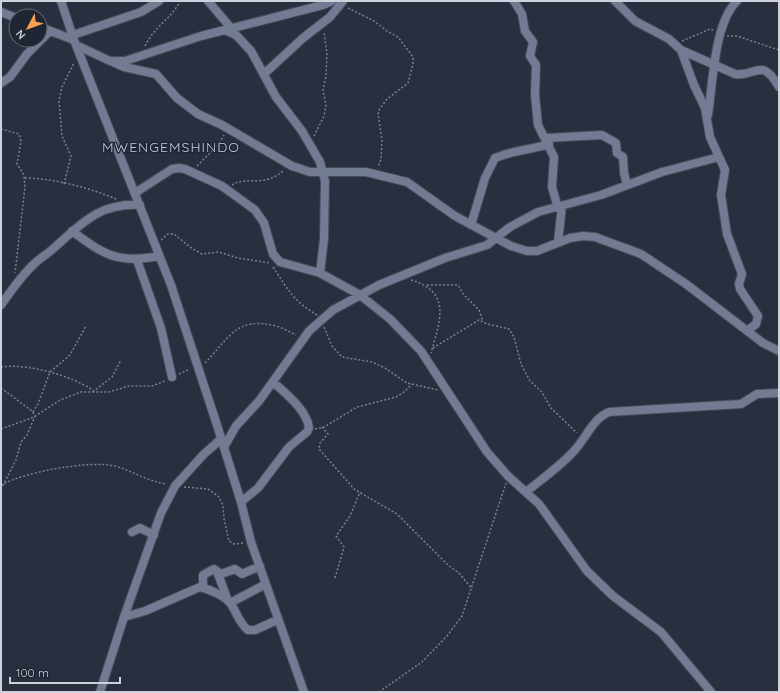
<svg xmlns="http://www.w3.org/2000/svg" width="780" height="693" viewBox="0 0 780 693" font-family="Quicksand,sans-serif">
	<rect width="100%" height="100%" fill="#292f3e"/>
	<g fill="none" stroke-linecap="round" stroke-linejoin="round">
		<g stroke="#474c5a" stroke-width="10">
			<path id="street" d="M61,1L74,40L171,285L217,425L241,502L251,542L304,692
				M208,1L231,28
				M514,1L522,14L525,31L533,42L530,56L536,65L535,95L538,125L554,157L552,187L558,208
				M615,1L635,21L669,39L681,50L694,85L705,108L710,137L725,170L721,195L727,234L742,274L739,284L740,289L758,316L756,324L747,331
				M1,12L16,18
				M40,27L74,40
				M225,30L236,35L251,51L276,97L302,131L320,162L325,181L324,239L320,273
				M73,35L141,12L159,1
				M76,45L110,61H125L201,36L323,5L332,1
				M681,50L735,74C756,77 761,56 779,87
				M113,62L124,67L156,74L177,98L198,114L222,125L292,166L310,172H366L407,182L455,216L511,246L527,251H537L570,238L583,236L595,237L641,254L686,284L763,343L779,351
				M264,74L303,38L330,17L343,1
				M1,83L10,77L27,54L50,31
				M708,115C713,83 714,23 737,1
				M546,138L602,135L616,143L617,153L623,157L624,173L627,185
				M135,193L172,169L179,168L185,169L222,186L255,210L264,223L273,254L280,262L320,273L360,295L390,319L421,351L487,452L508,476L539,504L587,571L613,596L661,632L711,692
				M471,225L485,178L495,158C513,150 531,150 549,144
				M72,231C104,255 118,264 159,256
				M558,242L562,206
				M137,260L161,328L172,377
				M1,305C11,291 21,276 34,264C40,258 49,253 55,247C83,222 100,203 140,205
				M224,447L236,426L259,401L309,331L333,310L379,285L445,258L487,245L510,227L538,212L601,195L662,172L719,157
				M526,492C542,479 559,467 573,452C586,439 592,419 609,412L741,404L757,394L779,393
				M241,502L258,488L289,447L307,432L309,428C307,410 286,394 273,382
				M132,532L140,528L154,535
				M218,575L235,569L242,574L260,566
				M203,588V575L214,569L217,571L228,601
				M230,603L266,584
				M124,617L145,611L200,587C209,589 225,596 231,604C237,613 239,623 248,630H255L277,620
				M100,692L124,617L161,513L175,486L203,455L221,439"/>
		</g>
		<path stroke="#7c818d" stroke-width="1.5" stroke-dasharray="2 2" stroke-linecap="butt" d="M348,8L374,21L387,31L398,37L413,57V64L408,83L387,99L379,110L378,114L382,140L381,159L378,167
			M727,36H737L779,50
			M682,41L710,29L713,30
			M145,46C155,25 171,20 180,1
			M1,129L19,134L21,141L17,164L24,175L25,187L15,273
			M314,136L324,116L326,105L323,90L326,76L327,54L324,32
			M197,166L219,144L224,135
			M25,178C53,178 90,188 116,199
			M64,184L71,156L62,136L59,101L62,87L74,63
			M232,185C247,175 263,189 284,170
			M161,240L168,234H174L190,247L202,254L219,252L238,258L270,263
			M273,267C287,288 294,302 317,315
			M411,280C452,292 440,320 431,353
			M427,285H458L463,294L479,310L483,321
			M324,327L332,346L342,357L372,362L385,368L407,383L438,390
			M433,348L479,320L487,324L509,329L514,337L521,364L530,381L542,392L551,408L577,433
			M205,363C229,338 236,316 276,326C283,328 290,332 296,335
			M1,367C27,363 73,376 94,391L112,377L121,360
			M179,374L190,369
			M1,388L32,411L35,416L27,435L21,442L16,460L1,489
			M33,412L38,404L50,372L70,355L86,326
			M322,427L328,434L320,443L319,449L354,489L397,514L448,565L460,574L472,589
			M1,429L34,417L60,400L81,392H109L129,386H152L165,381
			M315,429L324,427L357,407L396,397L404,392L412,384
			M1,485C25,472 89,460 115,466C133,471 146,481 167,484
			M184,487L208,489L218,496L223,505L224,519L229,541L234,544L243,543
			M335,578L344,547L336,536L350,516L360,492
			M379,692L422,662L447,636L462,616L506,483"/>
		<use href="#street" stroke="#727b92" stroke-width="8"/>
	</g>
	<g text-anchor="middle" stroke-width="3" stroke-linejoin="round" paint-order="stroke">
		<g font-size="14" letter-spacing="1" fill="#c1c9dc" stroke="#1f2533">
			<text x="171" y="152">MWENGEMSHINDO</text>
		</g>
	</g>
	<rect width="780" height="693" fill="none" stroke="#cdd1db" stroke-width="4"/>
	<g transform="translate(28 28) rotate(229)"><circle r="19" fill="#1f2533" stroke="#656a76"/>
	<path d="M0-3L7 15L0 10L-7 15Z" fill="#fb9e50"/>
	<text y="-6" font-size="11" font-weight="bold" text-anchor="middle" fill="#cdd1db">N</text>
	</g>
	<path d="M10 677v6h110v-6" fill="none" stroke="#cdd1db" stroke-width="2"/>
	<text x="16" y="677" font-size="12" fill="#cdd1db" stroke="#1f2533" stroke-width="3" paint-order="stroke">100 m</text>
</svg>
